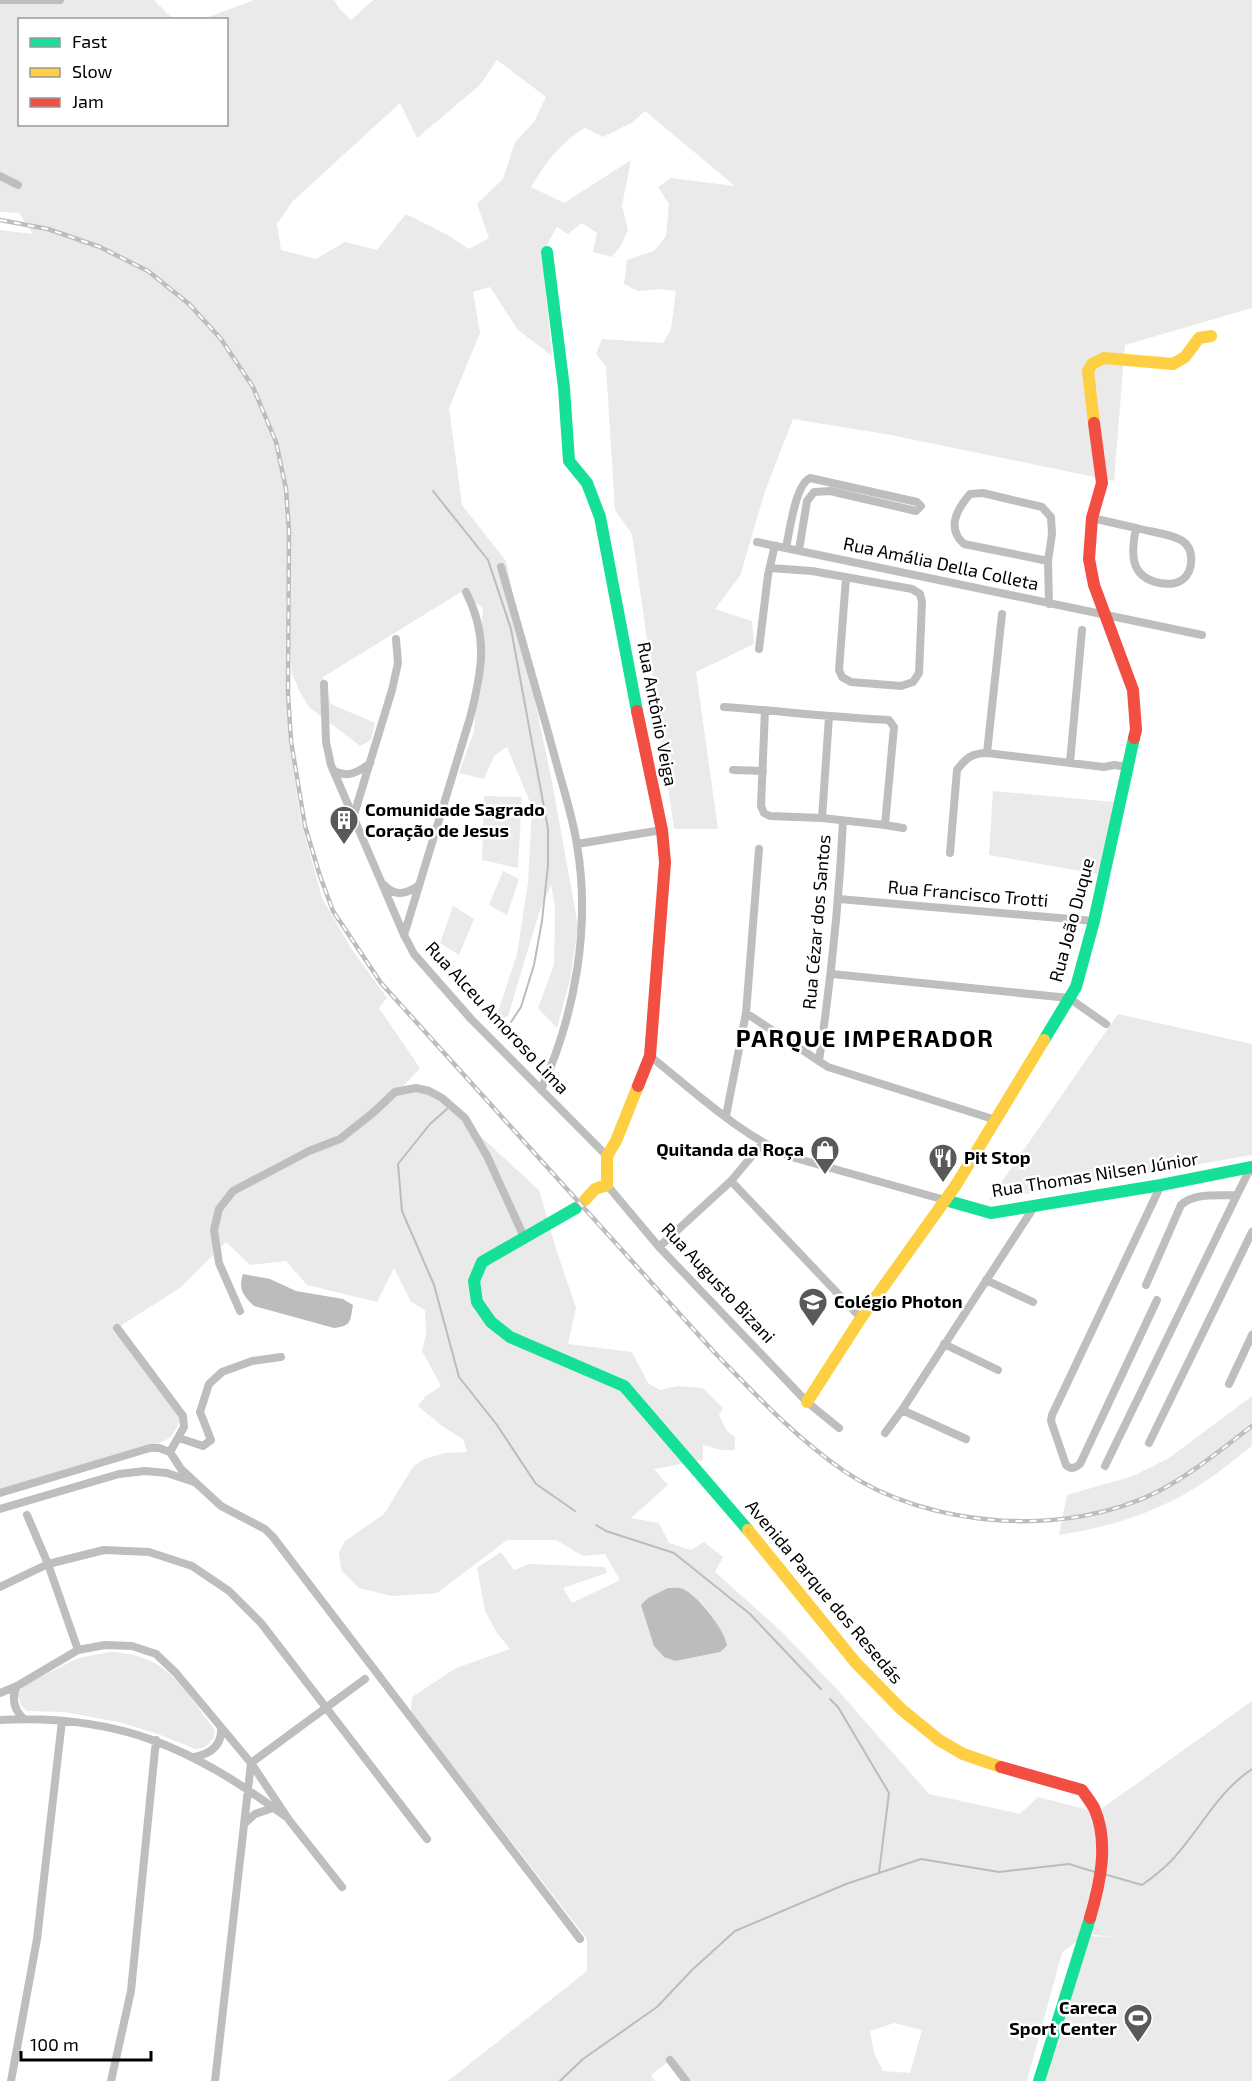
<svg xmlns="http://www.w3.org/2000/svg" width="1252" height="2081" viewBox="0 0 1252 2081" font-family="'Exo 2',sans-serif">
	<rect width="100%" height="100%" fill="#fff"/>
	<path fill="#eaeaea" fill-rule="evenodd" d="M0,0H154L173,19L20,20V124H226V20L203,19L254,0H334L339,8L351,20L373,0H1252V308L1125,345L1114,481L891,435L793,419L765,491L740,576L715,609L752,621L754,644L696,672L718,829H674L632,534L615,510L606,366L596,354L602,339L663,343L671,329L676,291L659,289L638,291L624,284L627,260L654,251L666,236L669,204L658,187L671,178L735,186L645,111L633,122L603,137L585,128C559,143 546,163 531,187L564,203L631,160L622,206L628,230L622,244L612,257L593,252L597,233L582,223L568,234L557,227L542,253L552,356L518,330L490,287L473,292L480,333L449,408L462,505L506,561L552,782L578,926L570,980L557,1028L538,1008L554,965L555,907L551,885L539,913L508,1016L494,1024L517,954L528,883L532,807L507,747L494,756L484,779L459,773L474,731L483,608L461,592L323,677L331,704L375,723L371,740L360,746L309,707L300,692L292,674L286,595L288,736L301,821L322,898L351,948L387,998L379,1008L420,1068L400,1090H418L440,1099L539,1190L556,1249L576,1308L568,1344L632,1352L648,1383L660,1390L678,1386L703,1388L723,1408L719,1415L727,1431L735,1437V1450H721L703,1445V1460L654,1469L668,1485L631,1518L659,1523L669,1543L691,1550L704,1542L723,1557L715,1572L780,1630L834,1686L929,1794L1020,1814L1038,1797L1097,1812L1252,1701V2081H1045L1089,1936L1114,1937L1086,1934L1062,1953L1027,2081H686L670,2060L651,2075L655,2081H448L587,1971V1939L411,1712L412,1697L456,1668L510,1649L497,1633L485,1611L477,1568L501,1552L514,1570L530,1564L605,1567L607,1573L563,1588L572,1603L620,1580L605,1554L583,1556L556,1540H507L437,1593L392,1596L359,1588L341,1570L339,1552L345,1541L384,1514L413,1467L424,1459L445,1453L467,1452L463,1439L442,1426L418,1406L426,1396L441,1386L422,1351L426,1334L425,1310L411,1302L394,1268L377,1302L307,1285L286,1261L250,1265L226,1242L180,1288L117,1328L183,1416L171,1437L150,1448L0,1493V230L33,234L19,213L0,212ZM497,60L546,97L534,122L515,142L503,179L477,204L489,238L469,249L446,234L406,214L377,250L345,242L316,259L281,250L277,224L292,202L400,103L417,138L480,85ZM894,2023L922,2030L910,2073L883,2071L874,2053L870,2031Z
		M993,791L1114,802L1103,875L989,855Z
		M484,796L522,797L518,868L482,860Z
		M503,871L519,879L507,915L489,905Z
		M453,906L474,919L459,955L440,943Z
		M1118,1014L1252,1044V1155L989,1200Z
		M1252,1396V1446C1237,1457 1223,1470 1207,1480C1163,1511 1111,1527 1059,1535L1067,1495L1133,1476L1169,1458Z
		M110,1652C168,1654 183,1688 215,1730L214,1738L209,1744L203,1748L195,1749L158,1734L119,1722L64,1712L27,1711L21,1705L18,1695L23,1686L78,1658Z"/>
	<path fill="#bcbcbc" d="M243,1274L270,1279L296,1291L343,1299L353,1305C350,1321 352,1326 334,1328L254,1306C243,1295 238,1290 243,1274Z
		M668,1588C673,1588 678,1587 683,1589C697,1595 726,1631 727,1646L720,1652L675,1661L664,1657L654,1646L641,1605L648,1598Z"/>
	<g fill="none" stroke-linecap="round" stroke-linejoin="round">
		<path stroke="#bcbcbc" stroke-width="2" d="M433,491L488,560L511,629L548,829V865L542,921L534,965L521,1007L511,1022
			M447,1109L430,1124L398,1164L402,1211L434,1285L459,1377L497,1425L536,1484L575,1511
			M596,1525L606,1531L674,1553L750,1614L821,1689
			M830,1699L838,1707L889,1793L879,1873
			M1104,1874L1142,1885C1152,1878 1162,1870 1171,1861C1199,1832 1217,1792 1252,1769
			M560,2081L583,2059L657,2007L692,1970L735,1931L846,1884L921,1859L999,1872L1069,1864L1095,1872"/>
		<path stroke="#bebebe" stroke-width="8" d="M0,0H60
			M0,176L18,185
			M1092,518L1136,528
			M1136,528C1150,532 1168,533 1181,540C1195,548 1194,571 1182,580C1175,585 1167,584 1160,583C1129,577 1131,553 1136,528Z
			M757,542L1202,635
			M786,547C790,531 795,485 810,478L917,502L921,506L916,511L830,491L814,492L807,501L799,550
			M1048,561L964,544C946,528 957,509 970,494L983,493L1042,507L1051,517L1052,534L1048,561L1049,604
			M501,567C520,633 539,699 557,765C564,791 573,818 577,845C591,927 575,1015 541,1090
			M770,568L812,571L912,589L920,594L922,602L919,673L913,682L901,686L851,682L842,677L839,670L846,578
			M759,649L768,575L774,549L777,546
			M324,684L326,742L331,765L404,935L414,954L471,1019L607,1156
			M724,707C779,711 833,717 889,720L894,727L885,825L822,818L770,816L764,813L761,806L765,710
			M987,753L1002,614
			M1070,763L1082,630
			M333,770C347,779 359,772 370,763
			M733,770L763,771
			M353,818L392,690L398,663L396,639
			M822,818L829,717
			M885,825L903,828
			M577,844L662,830
			M950,853L957,770C966,758 972,753 987,753L1104,767L1114,765L1127,767
			M384,885C395,897 407,894 419,885
			M839,899L1094,921
			M404,935L470,718C482,671 489,637 466,592
			M832,974L1069,998L1106,1024
			M746,1013L828,1067L996,1120
			M650,1056C696,1093 741,1136 795,1158L945,1200
			M819,1061C831,980 839,903 843,821
			M726,1116L746,1013L759,849
			M731,1181L861,1318
			M607,1185L659,1247L807,1402L839,1428
			M1237,1195L1251,1167
			M659,1247L731,1181L762,1144
			M986,1280L1033,1302
			M1157,1300L1080,1464C1075,1468 1071,1470 1066,1465L1051,1421L1052,1415L1161,1185
			M240,1311L219,1263L214,1230L219,1209L233,1191L309,1151L340,1139L374,1112L395,1092L416,1088L429,1091L442,1098L465,1118L487,1156L525,1239
			M117,1328L183,1416L184,1427L170,1452
			M944,1344L998,1370
			M1229,1384L1252,1335
			M902,1410L966,1439
			M885,1433L902,1410L1034,1207
			M179,1438L203,1446L211,1440L200,1412L209,1384L222,1372L252,1361L281,1357
			M1149,1443L1252,1232
			M1105,1466L1237,1195C1219,1196 1195,1192 1181,1205L1146,1285
			M0,1493L150,1448H159L170,1452L181,1469L221,1506L265,1529L273,1537L580,1939
			M0,1509L119,1474L145,1471L167,1473L194,1482
			M27,1515L48,1564L78,1650
			M0,1587L48,1564L104,1550L149,1552L192,1566L229,1591L261,1623L427,1839
			M17,1686C11,1699 14,1710 24,1719
			M0,1693L17,1686L78,1650L105,1645L132,1646L156,1654L176,1673L251,1763L289,1820L342,1887
			M0,1720C119,1714 191,1747 285,1816
			M194,1757C210,1754 222,1746 221,1728
			M245,1823L255,1814L273,1808
			M670,2060L686,2081
			M11,2081L37,1939L62,1721
			M111,2081L131,1991L156,1740
			M215,2081L251,1763L365,1679"/>
		<path stroke="#16e098" stroke-width="12" d="M547,252L564,388L569,461L587,483L600,517L637,711
			M1044,1040L1076,987L1094,921L1134,738
			M945,1200L991,1213L1161,1185L1252,1167
			M576,1208L482,1262L474,1281L477,1302L491,1322L510,1337L624,1386L748,1530
			M1039,2081L1090,1918"/>
		<path stroke="#ffcf43" stroke-width="12" d="M1094,423L1088,371L1092,364L1104,358L1173,364L1185,357L1199,338L1211,336
			M585,1200L595,1189L607,1185V1156L616,1141L638,1086
			M807,1402L861,1318L956,1185L1044,1040
			M748,1530L856,1663L901,1709L939,1740L963,1754L1001,1767"/>
		<path stroke="#f24e42" stroke-width="12" d="M1094,423L1102,483L1092,518L1089,559L1094,585L1133,690L1136,730L1134,738
			M637,711L662,830L665,862L650,1056L638,1086
			M1001,1767L1082,1790C1086,1796 1092,1803 1095,1810C1109,1844 1100,1884 1090,1918"/>
		<g stroke="#bdbdbd" stroke-width="4.5">
			<path id="rail" d="M0,220L48,229L100,247L148,271L189,304L221,339L253,387L276,442L286,489L289,531L288,693L291,741L305,826L320,876L333,911L381,983L714,1352C755,1394 795,1437 844,1471C929,1529 1068,1538 1159,1491C1193,1473 1222,1449 1252,1426"/>
		</g>
		<use href="#rail" stroke="#fff" stroke-width="2" stroke-dasharray="7" stroke-linecap="butt"/>
	</g>
	<defs>
		<g id="building-pin" transform="scale(1.5)"><path d="M0 17L-7.5 6A9.5 9.5 0 1 1 7.5 6Z" fill="#595959" stroke="#fff"/><path d="M-4-6H4V6H1V3H-1V6H-4ZM-2.5-4.3h1.7v1.8h-1.7ZM.8-4.3h1.7v1.8H.8ZM-2.5-1h1.7V.8h-1.7ZM.8-1h1.7V.8H.8Z" fill="#fff"/></g>
		<g id="shop-pin" transform="scale(1.5)"><path d="M0 17L-7.5 6A9.5 9.5 0 1 1 7.5 6Z" fill="#595959" stroke="#fff"/><path d="M-5-2.5h2.3a2.7 3.5 0 0 1 5.4 0H5L5.5 6h-11ZM-1.5-2.5h3a1.5 2.3 0 0 0-3 0Z" fill="#fff"/></g>
		<g id="restaurant-pin" transform="scale(1.5)"><path d="M0 17L-7.5 6A9.5 9.5 0 1 1 7.5 6Z" fill="#595959" stroke="#fff"/><path d="M-5-6h1v4h1v-4h1v4h1v-4h1v5L-1.5 .5V6h-2V.5L-5-1ZM5-6V6H3V1.5H1.5Q1.5-4 5-6Z" fill="#fff"/></g>
		<g id="school-pin" transform="scale(1.5)"><path d="M0 17L-7.5 6A9.5 9.5 0 1 1 7.5 6Z" fill="#595959" stroke="#fff"/><path d="M0-5L7-2L0 1L-7-2ZM-4 1L0 2.5L4 1V4Q0 6-4 4Z" fill="#fff"/></g>
		<g id="stadium-pin" transform="scale(1.5)"><path d="M0 17L-7.5 6A9.5 9.5 0 1 1 7.5 6Z" fill="#595959" stroke="#fff"/><path d="M0-5a6.5 5 0 1 0 0 10a6.5 5 0 1 0 0-10ZM-3.5-1.8h7v3.6h-7Z" fill="#fff"/></g>
	</defs>
	<g fill-rule="evenodd">
		<use href="#building-pin" x="344" y="820"/>
		<use href="#shop-pin" x="825" y="1150"/>
		<use href="#restaurant-pin" x="943" y="1158"/>
		<use href="#school-pin" x="813" y="1302"/>
		<use href="#stadium-pin" x="1138" y="2018"/>
	</g>
	<g text-anchor="middle" stroke-width="5" stroke-linejoin="round" paint-order="stroke">
		<g font-size="18" fill="#000" stroke="#fff">
			<text transform="translate(941 564) rotate(12)" y="6">Rua Amália Della Colleta</text>
			<text transform="translate(657 714) rotate(79)" y="6">Rua Antônio Veiga</text>
			<text transform="translate(968 894) rotate(5)" y="6">Rua Francisco Trotti</text>
			<text transform="translate(1072 920) rotate(-75)" y="6">Rua João Duque</text>
			<text transform="translate(817 922) rotate(-85)" y="6">Rua Cézar dos Santos</text>
			<text transform="translate(497 1018) rotate(47)" y="6">Rua Alceu Amoroso Lima</text>
			<text transform="translate(1095 1175) rotate(-9)" y="6">Rua Thomas Nilsen Júnior</text>
			<text transform="translate(718 1283) rotate(47)" y="6">Rua Augusto Bizani</text>
			<text transform="translate(824 1592) rotate(50)" y="6">Avenida Parque dos Resedás</text>
		</g>
		<g font-size="18" font-weight="bold" fill="#000" stroke="#fff" text-anchor="start">
			<text x="365" y="816">Comunidade Sagrado<tspan x="365" dy="21">Coração de Jesus</tspan></text>
			<text x="804" y="1156" text-anchor="end">Quitanda da Roça</text>
			<text x="964" y="1164">Pit Stop</text>
			<text x="834" y="1308">Colégio Photon</text>
			<text x="1117" y="2014" text-anchor="end">Careca<tspan x="1117" dy="21">Sport Center</tspan></text>
		</g>
		<g font-size="24" font-weight="bold" letter-spacing="1.5" fill="#000" stroke="#fff">
			<text x="865" y="1047">PARQUE IMPERADOR</text>
		</g>
	</g>
	<rect x="18" y="18" width="210" height="108" fill="#ffffff" stroke="#999999" stroke-width="1.5"/>
	<rect x="30" y="38" width="30" height="9" fill="#16e098" stroke="#999999" stroke-width="1.5"/>
	<text x="72" y="48" font-size="18" fill="#000000">Fast</text>
	<rect x="30" y="68" width="30" height="9" fill="#ffcf43" stroke="#999999" stroke-width="1.5"/>
	<text x="72" y="78" font-size="18" fill="#000000">Slow</text>
	<rect x="30" y="98" width="30" height="9" fill="#f24e42" stroke="#999999" stroke-width="1.5"/>
	<text x="72" y="108" font-size="18" fill="#000000">Jam</text>
	<path d="M21 2051v9h130v-9" fill="none" stroke="#000000" stroke-width="3"/>
	<text x="30" y="2051" font-size="18" fill="#000000" stroke="#ffffff" stroke-width="4.5" paint-order="stroke">100 m</text>
</svg>
